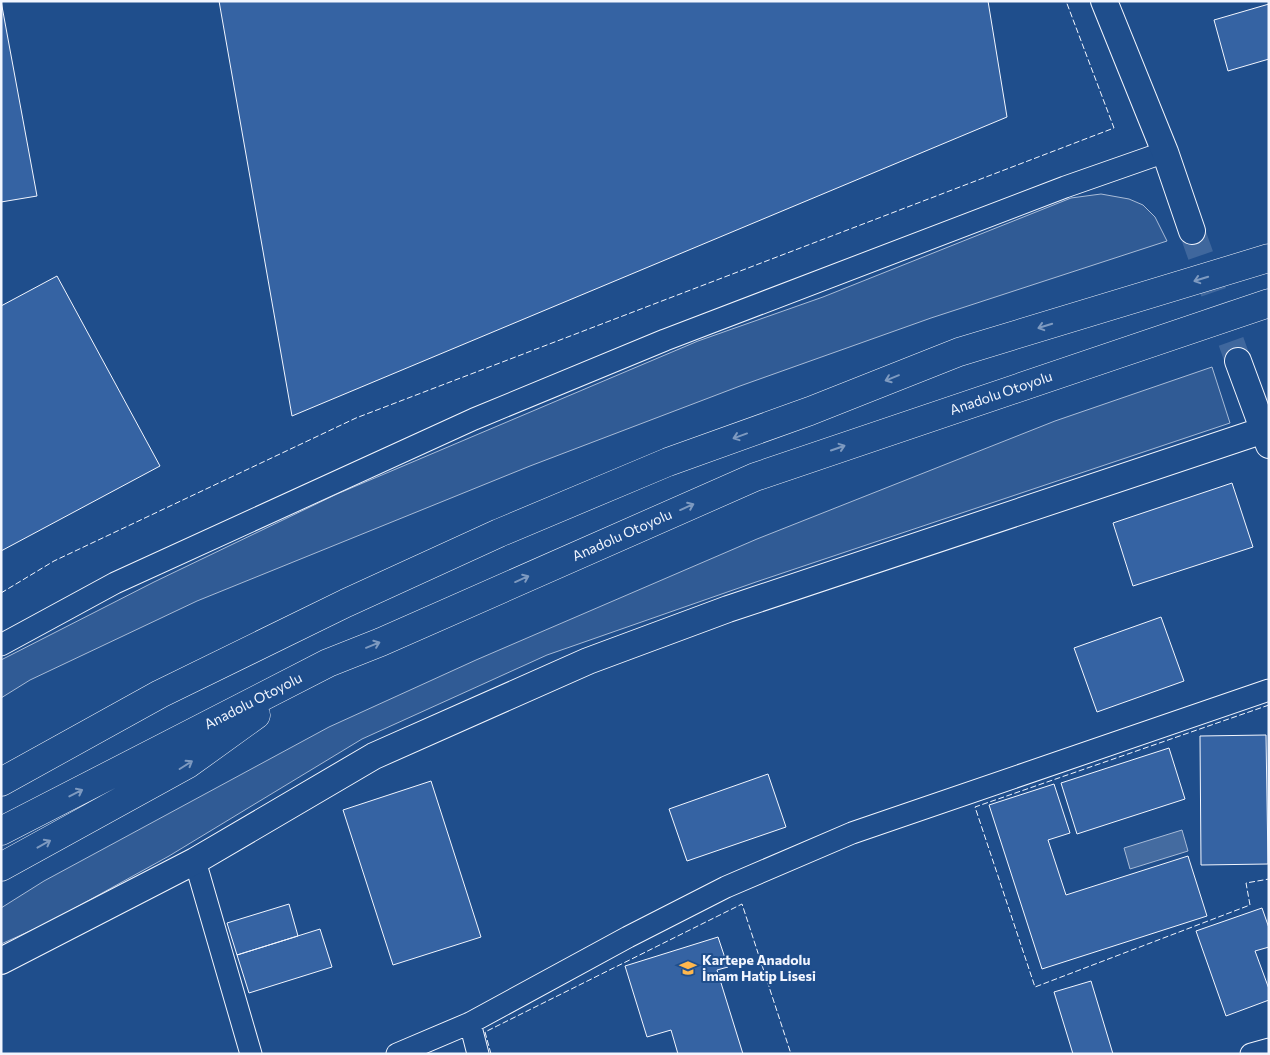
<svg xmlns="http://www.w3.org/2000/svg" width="1270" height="1055" viewBox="0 0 1270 1055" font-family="Commissioner,sans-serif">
	<rect width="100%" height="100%" fill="#1f4e8c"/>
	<path fill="#305b95" stroke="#a8bbd7" d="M1101,194L1129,199L1143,205L1155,217L1167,241L931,318L740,386L530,466L197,601L30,680L1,698V660L154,582L337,494L698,341L823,297L1071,198Z
		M1212,367L1230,423L756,582L547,655L362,739L169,856L48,923L1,944V908L44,881L329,727L476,660L757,539L1055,421Z"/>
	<path fill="#446ba0" stroke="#a8bbd7" d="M1182,830L1188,851L1130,869L1124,848Z"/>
	<path fill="#3563a3" stroke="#f2f6ff" d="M1,1L37,196L1,202Z
		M219,1H988L1007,117L292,416Z
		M1269,4V59L1228,71L1214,20Z
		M57,276L160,466L1,551V306Z
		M1232,483L1253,547L1133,586L1113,523Z
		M1161,617L1184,681L1097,712L1074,648Z
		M1266,735L1268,864L1201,865L1200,736Z
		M1169,748L1185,799L1077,834L1061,783Z
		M768,774L786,827L687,861L669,809Z
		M431,781L481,937L393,965L343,810Z
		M1054,784L1070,833L1048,840L1066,895L1188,856L1207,916L1042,969L989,805Z
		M289,904L298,936L237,955L227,923Z
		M1262,908L1269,928V947L1255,951L1269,989V1000L1226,1016L1196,931Z
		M320,929L332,967L249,993L237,955Z
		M718,937L728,967L717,970L743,1054H678L671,1030L647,1037L625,966Z
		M1091,981L1113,1054H1073L1054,992Z"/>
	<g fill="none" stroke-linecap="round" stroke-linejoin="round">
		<path stroke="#3f679d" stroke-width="26" stroke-dasharray="26 13" stroke-linecap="butt" d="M1192,231L1238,361"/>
		<g stroke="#f2f6ff" stroke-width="23">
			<path id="minor" d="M1,645L115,583L474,419L665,340L1065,187L1165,152
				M195,861L251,1054
				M470,1023L478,1054
				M397,1054L470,1023L628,937L726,887L852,833L1269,690
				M1251,1054L1269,1049"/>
		</g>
		<g stroke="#f2f6ff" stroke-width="28">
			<path id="tertiary" d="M1104,1L1165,152L1192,231
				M1238,361L1269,445
				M1,961L195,861L374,756L588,661L728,609L1264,430"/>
		</g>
		<g stroke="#f2f6ff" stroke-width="29">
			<path id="motorway" d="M1,782L160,694L346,603L499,533L668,462L810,411L959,352L1269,258
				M1,831L328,663L381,642L755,477L1269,303
				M1,867L188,764L256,715"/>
		</g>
		<use href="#minor" stroke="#1f4e8c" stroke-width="21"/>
		<use href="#tertiary" stroke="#1f4e8c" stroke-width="26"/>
		<use href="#motorway" stroke="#1f4e8c" stroke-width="28"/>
		<path stroke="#f2f6ff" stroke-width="1" stroke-dasharray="6 2.5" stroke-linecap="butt" d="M1,593L54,561L356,418L1114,128L1066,1
			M1269,705L975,807L1035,987L1250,905L1246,883L1269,879
			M491,1054L485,1032L742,904L791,1054"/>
	</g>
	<defs><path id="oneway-shaft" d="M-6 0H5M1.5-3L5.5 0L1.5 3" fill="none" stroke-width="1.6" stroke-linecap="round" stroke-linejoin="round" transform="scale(1.25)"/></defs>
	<g stroke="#7e9ac0">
		<use href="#oneway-shaft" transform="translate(1201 279) rotate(163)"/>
		<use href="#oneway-shaft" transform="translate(1045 326) rotate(163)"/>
		<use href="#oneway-shaft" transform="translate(892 378) rotate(158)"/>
		<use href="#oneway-shaft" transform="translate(740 436) rotate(160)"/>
		<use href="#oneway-shaft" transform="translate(838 448) rotate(-19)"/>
		<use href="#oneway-shaft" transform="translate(687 507) rotate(-24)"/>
		<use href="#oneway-shaft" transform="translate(522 579) rotate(-24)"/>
		<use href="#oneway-shaft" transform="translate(373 645) rotate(-22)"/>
		<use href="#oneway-shaft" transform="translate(186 765) rotate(-32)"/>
		<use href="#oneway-shaft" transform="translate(76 793) rotate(-27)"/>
		<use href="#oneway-shaft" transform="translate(44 844) rotate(-29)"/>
	</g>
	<defs>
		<g id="school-bare" transform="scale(1.35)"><path d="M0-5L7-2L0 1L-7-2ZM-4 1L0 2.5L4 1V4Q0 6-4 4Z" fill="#ffb74d" stroke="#1f4e8c" stroke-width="2.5" paint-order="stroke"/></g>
	</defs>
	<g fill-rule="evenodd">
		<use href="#school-bare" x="688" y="968"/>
	</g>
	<g text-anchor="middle" stroke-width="4" stroke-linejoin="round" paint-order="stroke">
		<g font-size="14" fill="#f2f6ff" stroke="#1f4e8c">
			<text transform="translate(1001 393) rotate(-19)" y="5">Anadolu Otoyolu</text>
			<text transform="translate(622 535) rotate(-24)" y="5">Anadolu Otoyolu</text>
			<text transform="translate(253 701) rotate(-27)" y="5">Anadolu Otoyolu</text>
		</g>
		<g font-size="14" font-weight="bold" fill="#f2f6ff" stroke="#1f4e8c" text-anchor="start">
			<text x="702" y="965">Kartepe Anadolu<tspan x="702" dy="16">İmam Hatip Lisesi</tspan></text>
		</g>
	</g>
	<rect width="1270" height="1055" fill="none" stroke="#f2f6ff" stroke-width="5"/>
</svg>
